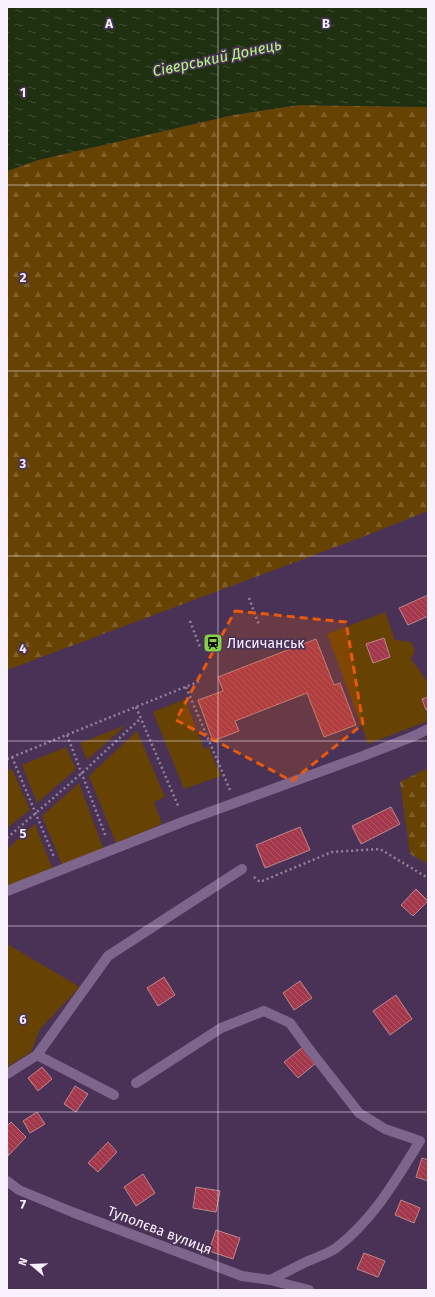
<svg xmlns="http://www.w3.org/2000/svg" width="435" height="1297" viewBox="0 0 435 1297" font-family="'Fira Sans',sans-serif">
	<defs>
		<pattern id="forest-firs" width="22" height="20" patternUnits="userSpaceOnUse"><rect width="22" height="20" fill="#664203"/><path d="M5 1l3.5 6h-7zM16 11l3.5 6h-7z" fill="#7d5e29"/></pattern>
		<pattern id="water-ripples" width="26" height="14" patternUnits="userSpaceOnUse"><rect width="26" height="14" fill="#1e3010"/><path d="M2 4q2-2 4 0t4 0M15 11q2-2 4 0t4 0" fill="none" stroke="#404e34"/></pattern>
		<pattern id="building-back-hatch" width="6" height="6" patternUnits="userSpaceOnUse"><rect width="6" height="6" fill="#a3374b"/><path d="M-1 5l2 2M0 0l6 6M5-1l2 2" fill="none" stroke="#b15466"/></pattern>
	</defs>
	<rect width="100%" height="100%" fill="#493256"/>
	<path fill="#664203" d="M385,612L395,640L411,642L415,651L411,659L426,680L428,681V721L368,744L327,634Z
		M185,699L204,749L209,747L221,776L184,789L153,712Z
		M126,725L87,760L80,743Z
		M137,731L165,797L154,802L162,824L116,843L89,776Z
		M66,747L76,769L37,803L22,765Z
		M12,769L30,810L7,828V771Z
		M79,783L104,850L62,864L42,816Z
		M35,824L53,870L7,888V849Z
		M7,944L80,987L40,1029L31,1052L7,1067Z"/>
	<path fill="url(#forest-firs)" d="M299,105L428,107V511L365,536L7,670V171L38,160L233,115Z
		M428,768V864L410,854L400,782Z"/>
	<path fill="url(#water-ripples)" d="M7,7H428V107L299,105L233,115L38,160L7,171Z"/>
	<path fill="url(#building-back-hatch)" stroke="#bc878b" d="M428,595V616L408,625L399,608Z
		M384,638L390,657L373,663L366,644Z
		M316,639L334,685L340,683L356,725L324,737L307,693L235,721L239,731L213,741L198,700L223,691L218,677Z
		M428,697V709L426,710L422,699Z
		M391,807L400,824L361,844L352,826Z
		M300,827L310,850L265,868L256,845Z
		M416,889L428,901L413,916L401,905Z
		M164,977L175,995L158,1006L147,988Z
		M300,981L312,998L294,1010L283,993Z
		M396,995L412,1019L390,1035L373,1011Z
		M303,1047L316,1063L298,1078L284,1062Z
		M42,1067L52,1079L38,1091L28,1078Z
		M75,1086L88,1094L76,1112L64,1104Z
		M37,1112L45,1124L30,1133L23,1121Z
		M11,1122L26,1137L8,1156L7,1126Z
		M108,1142L117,1152L98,1172L88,1163Z
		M422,1158L428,1160V1181L416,1177Z
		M143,1174L155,1193L136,1206L124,1187Z
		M196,1187L220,1191L216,1212L193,1208Z
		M401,1200L420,1208L414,1223L395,1215Z
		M216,1230L240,1238L233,1259L209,1251Z
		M364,1253L385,1261L378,1277L357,1269Z"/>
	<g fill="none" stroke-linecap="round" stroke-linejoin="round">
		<path stroke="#93819c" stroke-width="2.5" stroke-dasharray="2 3" stroke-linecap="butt" d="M249,598L259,625
			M190,621L200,647
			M186,687L230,790
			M136,707L179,808
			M67,735L106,837
			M12,757L54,857
			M7,759L200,681
			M7,838L82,773L141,718
			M254,877L260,882L332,852L380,849L428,878"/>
		<path stroke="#7e658b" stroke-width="10" d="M7,891L185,821L363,756L414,736L428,729
			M37,1055L114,1095
			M136,1083L221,1028L264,1011L290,1023L309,1049"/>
		<path stroke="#7e658b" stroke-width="10" d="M7,1074L37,1055L108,956L242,869
			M7,1181L19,1190L72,1212L242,1276L270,1280L309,1290
			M270,1280C283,1274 295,1267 308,1261C317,1257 328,1254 336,1248C373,1220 396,1180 420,1141L385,1129L359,1113L309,1049"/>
	</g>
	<path fill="#e8590c" fill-opacity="0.2" stroke="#e8590c" stroke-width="3" stroke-dasharray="8 5" stroke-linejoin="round" d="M235,611L346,622L363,724L292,781L176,720Z"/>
	<path fill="none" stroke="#faf1ff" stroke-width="1" stroke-opacity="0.55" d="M218,7V1290M7,185H428M7,371H428M7,556H428M7,741H428M7,926H428M7,1112H428"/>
	<defs>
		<g id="station-square" transform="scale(1)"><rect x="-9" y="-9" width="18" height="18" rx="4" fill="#87cf4a" stroke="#493256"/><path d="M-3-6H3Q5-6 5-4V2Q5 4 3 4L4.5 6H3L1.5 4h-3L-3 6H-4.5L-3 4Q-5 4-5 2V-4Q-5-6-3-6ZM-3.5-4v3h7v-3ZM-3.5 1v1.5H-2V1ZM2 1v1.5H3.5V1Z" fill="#111"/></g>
	</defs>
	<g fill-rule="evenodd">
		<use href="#station-square" x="213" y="643"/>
	</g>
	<g text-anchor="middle" stroke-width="3.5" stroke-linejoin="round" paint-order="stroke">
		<g font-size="14" fill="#faf1ff" stroke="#493256" text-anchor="start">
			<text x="227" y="648">Лисичанськ</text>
		</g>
		<g font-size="14" fill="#faf1ff" stroke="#493256">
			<text transform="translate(160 1230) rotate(21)" y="5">Туполєва вулиця</text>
		</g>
		<g font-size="15" font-style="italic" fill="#b3fa7d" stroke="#493256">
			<text transform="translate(217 58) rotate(-12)" y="5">Сіверський Донець</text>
		</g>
	</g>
	<g font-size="13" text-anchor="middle" font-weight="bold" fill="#faf1ff" stroke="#493256" stroke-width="3.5" stroke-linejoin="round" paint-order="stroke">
		<text x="109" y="28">A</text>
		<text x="326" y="28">B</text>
		<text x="23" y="97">1</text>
		<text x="23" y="282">2</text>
		<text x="23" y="468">3</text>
		<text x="23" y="653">4</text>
		<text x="23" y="838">5</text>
		<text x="23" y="1024">6</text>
		<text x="23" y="1209">7</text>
	</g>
	<rect width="435" height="1297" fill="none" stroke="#faf1ff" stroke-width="16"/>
	<g transform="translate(32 1265) rotate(289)" stroke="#493256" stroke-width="3" paint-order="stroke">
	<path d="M0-3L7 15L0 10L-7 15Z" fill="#faf1ff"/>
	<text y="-6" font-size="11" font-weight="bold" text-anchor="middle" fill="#faf1ff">N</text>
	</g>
</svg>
